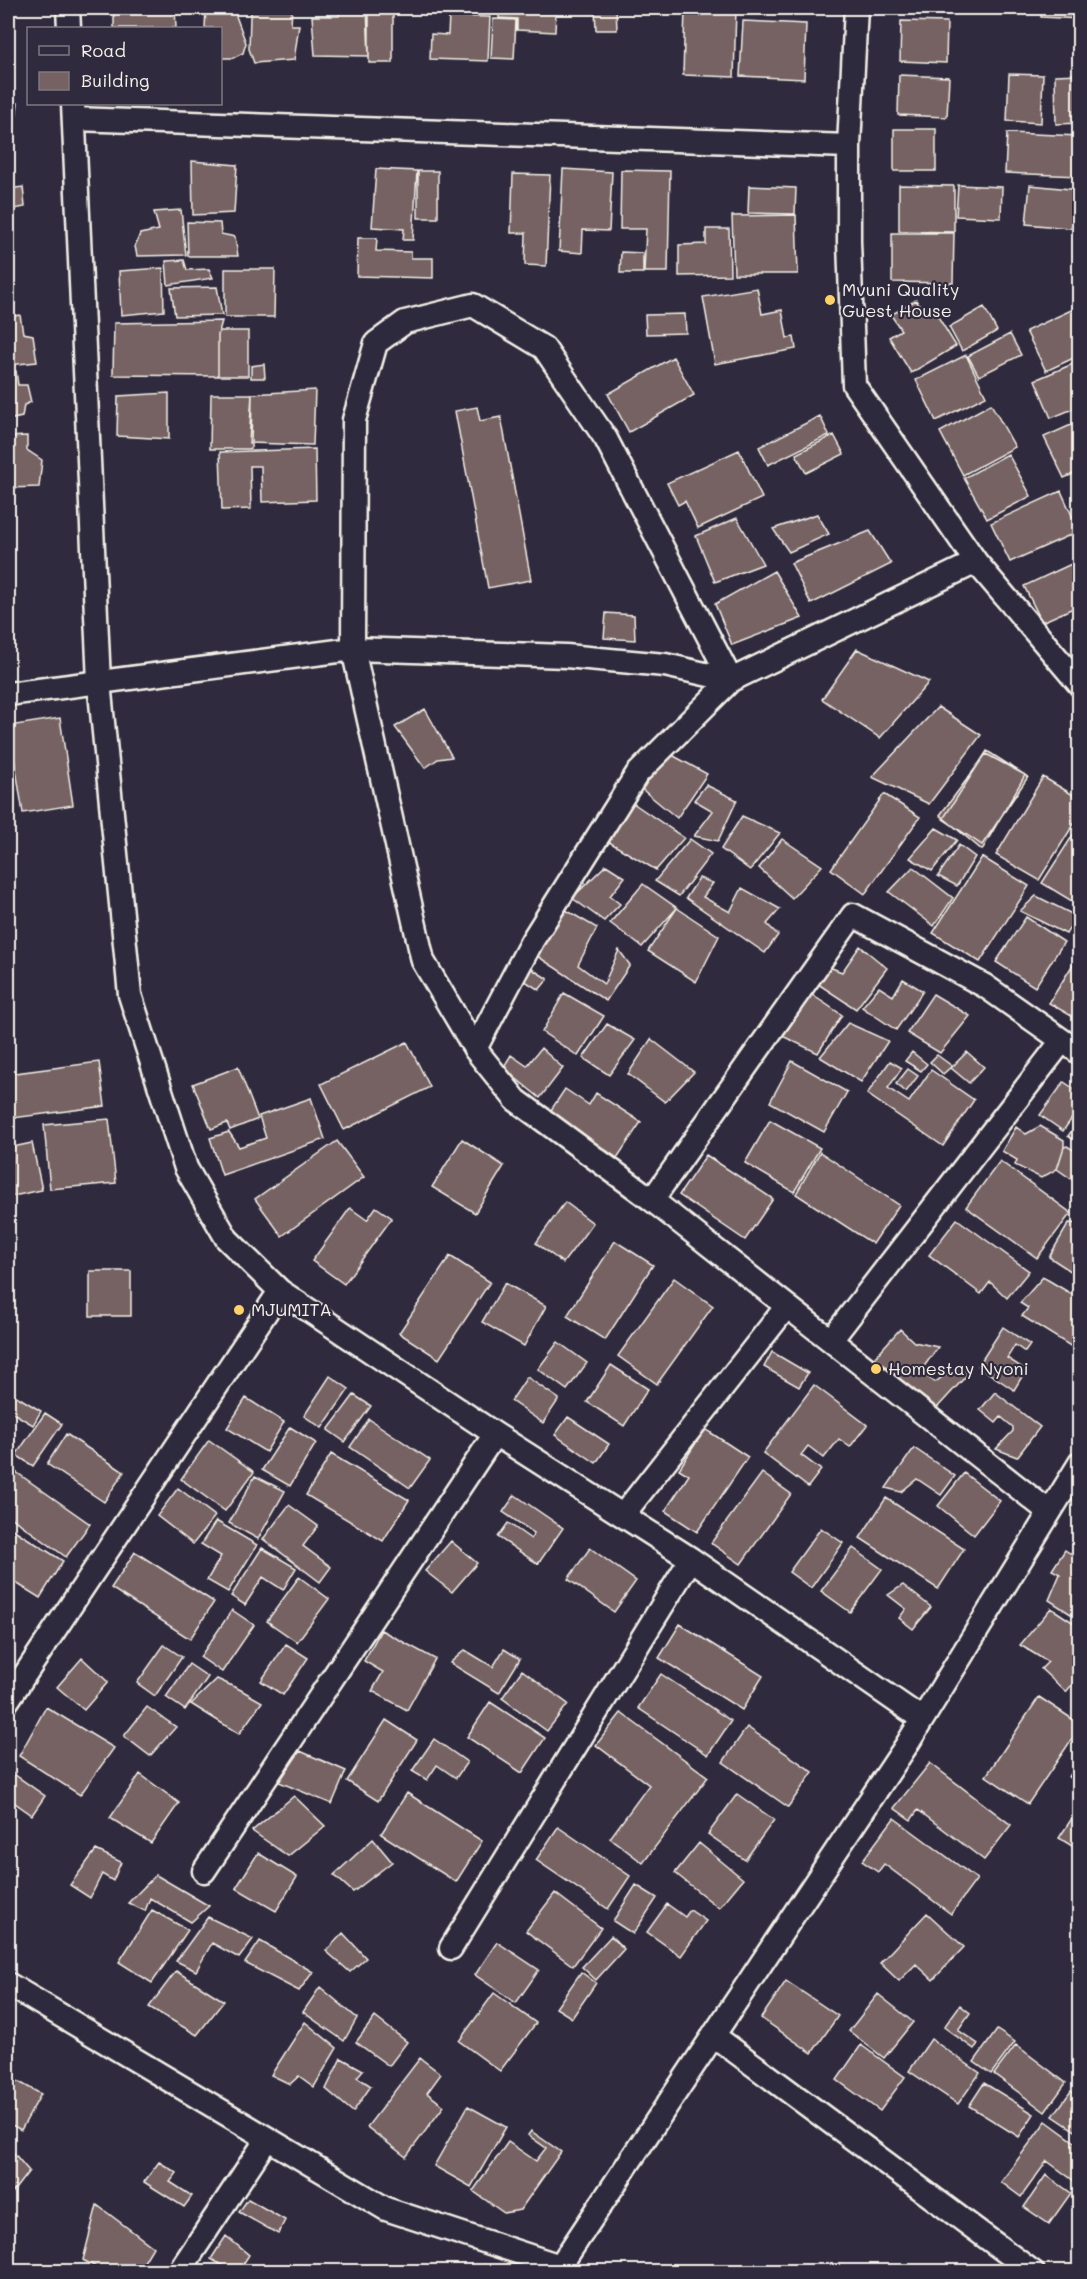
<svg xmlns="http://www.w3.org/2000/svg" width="1087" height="2279" viewBox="0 0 1087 2279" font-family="Mali,sans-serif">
	<rect width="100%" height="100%" fill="#2f2a3d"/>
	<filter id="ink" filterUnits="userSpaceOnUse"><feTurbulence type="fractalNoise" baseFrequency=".0167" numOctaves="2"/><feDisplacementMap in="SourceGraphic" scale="12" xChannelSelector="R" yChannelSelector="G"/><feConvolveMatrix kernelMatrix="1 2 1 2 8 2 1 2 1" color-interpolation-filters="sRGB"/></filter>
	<g filter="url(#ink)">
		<path fill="#766262" stroke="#f4f1e8" stroke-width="1.5" d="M114,8H175L176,28H114Z
			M206,8H233L246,43L243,53L233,58H220V28H205Z
			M252,8H292L291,25H299L294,60L254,63L249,49L250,17Z
			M340,8H367L369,56L315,55L312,16H339Z
			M499,8H556L555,32L517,30V19L499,18Z
			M595,8H616L617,30H596Z
			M685,8H736L734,77L683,75Z
			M1041,8H1080V19L1041,17Z
			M369,9H393V63H369Z
			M449,16L490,17L488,61L430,59L431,34L448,35Z
			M493,19L516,20L514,59L491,58Z
			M743,21L806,24L804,79L740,76Z
			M901,21L947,22L946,63L900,61Z
			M1009,74L1043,75L1041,123L1007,121Z
			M1080,74V123L1056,124L1055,75Z
			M899,75L949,77L947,117L898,115Z
			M18,103L16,119L8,120V104Z
			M894,129H936V171H894Z
			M1007,133L1080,136V176L1005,173Z
			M192,161L237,165L234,213L193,215Z
			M376,169L417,171L413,240H403L404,229L372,227Z
			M563,169L612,172L609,231L583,230L582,253L559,251Z
			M621,170L670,171L668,272H644L646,229H620Z
			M418,171H438V218H418Z
			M513,174L550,175L546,266L525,265L526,233H511Z
			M899,185L954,186V232L899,231Z
			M958,185L1002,187L1001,218L956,216Z
			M1030,185L1080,190V229L1026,224Z
			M749,186L796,188L795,214L748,213Z
			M23,187L25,207L8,210V189Z
			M181,210L186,255L137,256L135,246L140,234L159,230L154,212Z
			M796,215L798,274H734L732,216Z
			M187,222L220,223L221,234L235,237L238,256H188Z
			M706,229H729L730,275L679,276V245L706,244Z
			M892,233H954L953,283L892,282Z
			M358,238H377L376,251L411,252V258H433V278L357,276Z
			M621,252L643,253V273H620Z
			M184,260L187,270L209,269L213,278L168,285L166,261Z
			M163,268L164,311L121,315L119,271Z
			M225,269H275L274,317H225Z
			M217,287L222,315L175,316L171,288Z
			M757,288L762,314L782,310L787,338L794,337L796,349L715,364L703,297Z
			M916,300L925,315L934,310L956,346L911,373L889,337L901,330L891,315Z
			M1080,306V355L1046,371L1026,331Z
			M984,307L997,331L962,351L949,327Z
			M685,314L686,333L646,334L645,315Z
			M20,315L23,333L33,335L37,362L8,365V317Z
			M222,321L218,335V376L113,375L114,323Z
			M220,331H248V376H218V335Z
			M1010,334L1021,355L979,376L968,356Z
			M966,355L986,396L936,421L916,380Z
			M673,357L694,395L629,432L608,394Z
			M1080,361V406L1051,418L1035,380Z
			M264,364L265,378H251V366Z
			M16,371L18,385H27L31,402L24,405L22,417L8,420V372Z
			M315,390L313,445L249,443L252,394Z
			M169,393V439L117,436L118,396Z
			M211,394H252L251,449H210Z
			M991,404L1015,447L963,475L940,432Z
			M477,407L480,421L501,417L531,580L488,588L455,411Z
			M820,416L829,435L768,465L759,447Z
			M1080,421V471L1064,478L1044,437Z
			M834,435L844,454L806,473L796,454Z
			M27,436V450L42,460L39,487L8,488V437Z
			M315,449L316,500L262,502L261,466H250L251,509L222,510L220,452Z
			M739,450L762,498L698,528L685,501L678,505L667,483Z
			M1008,454L1031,496L987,519L964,478Z
			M1061,491L1079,531L1010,562L991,523Z
			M817,514L829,534L789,552L773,529Z
			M737,518L763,564L715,582L696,536Z
			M870,531L891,564L811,604L791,563Z
			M1080,560V605L1042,622L1024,586Z
			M774,571L802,618L732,645L715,604Z
			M606,613L634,615L635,640L604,638Z
			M857,649L929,682L880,738L822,699Z
			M938,707L981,735L929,804L872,777Z
			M425,709L452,757L438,759L425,768L395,727Z
			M60,718L73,805L23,813L9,726Z
			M987,751L1028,777L982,845L943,819Z
			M986,754L1025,775L982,850L940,815Z
			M672,755L707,774L677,818L638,786Z
			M1043,777L1080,799V814L1039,880L996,855Z
			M706,785L737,800L718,841L694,836L713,811L694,800Z
			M884,794L920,817L865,894L831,869Z
			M630,801L684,838L656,870L609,842Z
			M742,816L780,833L750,870L721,849Z
			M1080,824V906L1042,883Z
			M936,828L957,840L932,871L910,858Z
			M690,839L711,854L679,896L655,881Z
			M782,839L822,866L792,898L759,868Z
			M959,845L975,857L957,886L938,876Z
			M982,857L1029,886L980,962L933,933Z
			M606,865L625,877L610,896L620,904L604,921L572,898Z
			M913,867L953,898L934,926L889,892Z
			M699,878L713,883L703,897L730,912L742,888L780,909L767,924L778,935L765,953L686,898Z
			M643,884L677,908L642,947L610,923Z
			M1036,896L1076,916L1066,934L1020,911Z
			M677,908L719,936L696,982L648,951Z
			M564,909L597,928L578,965L604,984L619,950L630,965L606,1001L534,954Z
			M1026,917L1064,942L1035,987L996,962Z
			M860,946L887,968L856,1009L818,984L829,967L842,972Z
			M1080,953V1021L1049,1003Z
			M527,966L548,979L539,990L519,977Z
			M903,979L923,991L896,1030L862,1007L879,987L893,996Z
			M802,988L842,1015L818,1053L778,1034Z
			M564,993L604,1016L578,1056L542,1032Z
			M933,994L970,1016L940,1053L907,1033Z
			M848,1023L888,1041L861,1082L820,1057Z
			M607,1024L635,1040L609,1075L583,1058Z
			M651,1039L694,1072L665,1102L628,1074Z
			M407,1042L430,1087L344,1130L321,1084Z
			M541,1048L563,1068L540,1098L503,1068L511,1055L527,1066Z
			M912,1052L927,1064L921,1071L905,1061Z
			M967,1052L984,1067L969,1083L951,1068Z
			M937,1055L952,1066L943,1074L930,1062Z
			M792,1061L847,1092L824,1132L770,1102Z
			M890,1061L902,1068L888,1088L909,1102L931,1070L974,1100L943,1146L867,1094Z
			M99,1062L105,1106L13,1118L8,1074Z
			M238,1067L258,1119L230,1130L227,1123L211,1129L193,1084Z
			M908,1069L918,1076L906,1092L896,1084Z
			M1064,1082L1080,1093V1117L1075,1114L1063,1131L1040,1115Z
			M565,1089L589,1105L596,1093L641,1122L617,1158L549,1113Z
			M311,1098L325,1139L222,1175L210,1138L229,1132L239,1147L266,1138L259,1116Z
			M109,1119L116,1183L50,1189L44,1125Z
			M770,1120L820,1148L794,1192L745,1163Z
			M1078,1122L1080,1124V1144L1068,1136Z
			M1040,1126L1064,1140V1147L1057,1169L1041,1178L1015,1165L1017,1160L1002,1151L1016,1127L1026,1134Z
			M462,1139L504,1166L475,1213L432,1187Z
			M337,1141L364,1177L282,1236L255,1199Z
			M32,1143L42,1190L8,1197V1148Z
			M1067,1146L1080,1154V1185L1057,1169L1064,1147Z
			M820,1152L899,1205L873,1244L796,1194Z
			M706,1155L773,1199L745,1240L679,1195Z
			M1000,1161L1071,1213L1037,1258L966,1207Z
			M565,1202L593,1223L563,1263L536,1243Z
			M376,1207L392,1218L344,1284L312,1261L350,1208L367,1220Z
			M957,1219L1029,1271L1007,1298L990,1282L981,1294L929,1255Z
			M1069,1223L1080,1224V1277L1049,1257Z
			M615,1241L653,1265L605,1340L567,1316Z
			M450,1256L490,1282L439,1359L399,1333Z
			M90,1271H131V1316H90Z
			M1043,1277L1080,1299V1352L1022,1316L1028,1308L1020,1303Z
			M674,1278L713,1306L657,1384L618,1356Z
			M505,1283L546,1306L524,1346L482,1322Z
			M1003,1327L1030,1345L1025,1352L1015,1345L1007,1358L1026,1370L1014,1390L978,1366Z
			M900,1329L914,1342L938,1347L920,1372L935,1382L959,1366L968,1374L935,1410L875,1357Z
			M558,1342L587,1363L567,1390L538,1369Z
			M772,1352L808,1373L799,1387L764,1367Z
			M611,1365L648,1389L624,1426L587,1402Z
			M330,1376L349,1389L322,1428L304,1416Z
			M527,1377L559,1399L543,1423L511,1401Z
			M814,1385L867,1425L850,1447L839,1439L824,1458L808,1446L801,1455L821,1470L808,1487L763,1453Z
			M8,1391L41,1411L33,1425L8,1410Z
			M995,1392L1040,1427L1017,1457L996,1449L1013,1431V1427L1001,1417L996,1423L980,1410Z
			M354,1395L371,1406L345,1442L328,1430Z
			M246,1398L284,1422L266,1452L227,1428Z
			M45,1413L62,1424L33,1466L16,1455Z
			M568,1417L609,1444L596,1463L555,1435Z
			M369,1419L430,1460L410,1488L350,1447Z
			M290,1427L316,1443L290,1486L262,1470Z
			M705,1429L748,1457L697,1532L665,1511L689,1475L679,1469Z
			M66,1434L124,1472L104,1502L47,1464Z
			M209,1440L254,1472L225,1511L181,1479Z
			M914,1448L955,1476L941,1495L917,1479L901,1492L886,1488Z
			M331,1454L409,1500L383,1541L306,1495Z
			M16,1472L90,1524L66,1557L8,1515V1483Z
			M762,1473L791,1494L741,1564L711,1543Z
			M964,1473L1000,1501L974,1535L938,1506Z
			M255,1476L285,1491L258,1539L229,1523Z
			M178,1488L215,1516L193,1544L157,1516Z
			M515,1495L563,1528L538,1564L498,1537L508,1523L531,1539L534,1533L503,1512Z
			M886,1498L964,1549L938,1589L860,1538Z
			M289,1505L318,1526L303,1546L331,1567L320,1582L263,1539Z
			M216,1521L257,1545L228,1592L207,1580L221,1556L201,1544Z
			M11,1528L63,1561L40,1598L8,1578V1535Z
			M821,1528L843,1543L811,1588L789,1572Z
			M451,1541L477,1563L452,1592L425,1571Z
			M262,1548L296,1568L283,1590L263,1577L245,1605L231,1596Z
			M590,1548L636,1581L614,1612L568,1579Z
			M853,1548L882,1569L850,1612L821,1591Z
			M1065,1550L1080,1560V1620L1049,1600L1060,1574L1052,1570Z
			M135,1552L214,1602L190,1639L111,1588Z
			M299,1577L329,1599L297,1642L267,1621Z
			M903,1585L931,1607L913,1629L899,1618L906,1609L888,1595Z
			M1051,1608L1080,1627V1683L1075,1681L1066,1692L1041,1669L1048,1662L1020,1645Z
			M232,1610L254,1625L222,1672L200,1657Z
			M680,1624L763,1676L742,1710L659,1658Z
			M381,1630L435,1659L407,1710L372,1691L383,1672L364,1661Z
			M286,1644L308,1658L283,1695L261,1681Z
			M164,1645L182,1657L155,1696L137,1683Z
			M504,1649L520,1659L499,1693L450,1663L465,1650L493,1667Z
			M82,1658L108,1682L84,1710L57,1687Z
			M189,1664L208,1677L185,1710L166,1697Z
			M522,1670L568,1704L547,1731L502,1698Z
			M661,1674L731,1721L708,1755L638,1708Z
			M217,1679L241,1690L262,1702L239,1734L191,1704Z
			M1039,1697L1080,1724V1727L1028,1804L986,1776Z
			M490,1702L545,1738L522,1773L467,1737Z
			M46,1707L114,1748L80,1795L19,1756Z
			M147,1707L176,1727L150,1756L124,1736Z
			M621,1713L708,1777L643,1863L610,1838L649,1785L596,1745Z
			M386,1720L417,1740L378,1801L347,1781Z
			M747,1727L813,1772L788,1807L723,1762Z
			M434,1739L467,1762L456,1778L437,1765L427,1780L412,1771Z
			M300,1751L346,1771L332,1804L279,1782Z
			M1080,1759V1783L1069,1777Z
			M930,1763L1011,1825L984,1860L918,1810L911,1820L894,1808Z
			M8,1770L45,1796L32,1815L8,1798Z
			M140,1774L179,1803L151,1843L110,1818Z
			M407,1793L482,1841L456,1882L381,1834Z
			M737,1794L774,1820L745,1860L708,1834Z
			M294,1796L325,1826L288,1856L252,1831Z
			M1080,1806V1851L1059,1838Z
			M894,1818L977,1879L951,1914L884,1864L878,1872L862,1861Z
			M558,1827L630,1876L608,1909L536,1860Z
			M373,1839L392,1862L353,1892L334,1875Z
			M699,1843L743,1879L719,1908L675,1873Z
			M96,1850L121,1862L113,1881L102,1874L90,1898L70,1885Z
			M258,1853L297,1877L276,1911L236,1888Z
			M156,1875L209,1906L191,1922L150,1898L145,1911L128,1903Z
			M636,1885L657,1898L633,1934L613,1921Z
			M555,1893L601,1928L573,1966L526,1931Z
			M667,1904L685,1917L690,1910L706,1921L681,1956L647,1932Z
			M152,1910L188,1930L152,1983L119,1962Z
			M927,1913L964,1947L933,1980L916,1964L899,1981L880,1963Z
			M208,1917L253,1939L239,1958L212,1943L196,1971L176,1961Z
			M343,1933L366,1958L350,1972L326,1951Z
			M611,1936L624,1949L596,1980L582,1967Z
			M260,1941L313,1972L299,1991L245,1963Z
			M497,1942L539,1970L516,2003L475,1975Z
			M176,1971L224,2001L197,2035L149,2007Z
			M581,1972L596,1983L572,2018L556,2008Z
			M786,1981L838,2016L812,2053L761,2018Z
			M320,1987L357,2018L344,2041L303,2012Z
			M494,1993L536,2023L500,2071L459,2041Z
			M878,1994L913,2022L884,2058L849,2031Z
			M960,2005L970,2013L958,2030L978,2044L974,2049L944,2027Z
			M375,2017L407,2042L389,2066L356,2042Z
			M305,2022L337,2048L314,2087L299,2076L290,2084L271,2075Z
			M997,2030L1015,2042L991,2074L974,2062Z
			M931,2039L980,2073L958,2104L909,2071Z
			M861,2045L905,2077L880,2111L837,2080Z
			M1016,2045L1066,2083L1045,2112L994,2074Z
			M341,2058L363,2070L357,2077L371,2086L353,2112L326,2089Z
			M420,2058L441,2074L427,2093L444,2106L406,2157L367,2127Z
			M8,2076L41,2094L21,2130L8,2123Z
			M984,2083L1034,2114L1019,2137L969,2106Z
			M1071,2091L1080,2097V2134L1053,2116Z
			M468,2106L506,2127L471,2187L434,2166Z
			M1046,2121L1080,2146V2180L1077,2183L1047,2161L1021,2197L1001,2182Z
			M531,2131L561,2152L520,2210L504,2213L473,2191L508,2142L536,2161L546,2148L528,2135Z
			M12,2151L29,2171L8,2198V2155Z
			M159,2162L177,2173L170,2182L192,2196L184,2207L144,2182Z
			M1046,2175L1071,2193L1049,2224L1024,2207Z
			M248,2199L285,2220L278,2234L239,2212Z
			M97,2205L153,2247L138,2272H105L83,2260Z
			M226,2236L249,2255L238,2272H233L211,2259Z"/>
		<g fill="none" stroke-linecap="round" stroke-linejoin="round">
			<g stroke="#f4f1e8" stroke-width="27">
				<path id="minor" d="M68,8L69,28
					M856,8L849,146V241L854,385L976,562L1080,685
					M73,104L99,682L130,995L186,1168L227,1239L280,1291L495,1434L691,1559L922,1719
					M74,119L849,146
					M731,680L606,439L544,348L473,305L405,322L376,343L354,420L353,649L423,961L475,1049L516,1100L652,1200L1048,1511
					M8,694L353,649L566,656L665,665L731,680
					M475,1049L532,941L637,774L731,680L976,562
					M652,1200L853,915L985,986L1080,1053
					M831,1340L1062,1041
					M623,1515L787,1306
					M8,1700L280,1291
					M204,1871L495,1434
					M451,1948L691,1559
					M8,1984L386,2209L560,2266L906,1746L1080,1463
					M713,2035L1033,2272
					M179,2272L267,2139"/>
			</g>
			<use href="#minor" stroke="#2f2a3d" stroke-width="22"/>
		</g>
	</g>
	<g fill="#ffd166" stroke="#2f2a3d" stroke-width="2">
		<circle cx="830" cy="300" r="6"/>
		<circle cx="239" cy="1310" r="6"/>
		<circle cx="876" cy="1369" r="6"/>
	</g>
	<g text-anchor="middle" stroke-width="4.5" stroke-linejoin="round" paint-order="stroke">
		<g font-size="18" fill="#f4f1e8" stroke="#2f2a3d" text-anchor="start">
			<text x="842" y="296">Mvuni Quality<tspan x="842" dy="21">Guest House</tspan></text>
			<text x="251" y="1316">MJUMITA</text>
			<text x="888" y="1375">Homestay Nyoni</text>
		</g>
	</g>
	<rect width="1087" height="2279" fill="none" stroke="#2f2a3d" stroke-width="30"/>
	<rect x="15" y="15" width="1057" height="2249" fill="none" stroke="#f4f1e8" stroke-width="2" filter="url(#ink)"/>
	<rect x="27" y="27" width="195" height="78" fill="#2f2a3d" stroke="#7e7a81" stroke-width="1.5"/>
	<rect x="39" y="46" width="30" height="9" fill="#2f2a3d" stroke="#7e7a81" stroke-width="1.5"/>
	<text x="81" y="57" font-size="18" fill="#f4f1e8">Road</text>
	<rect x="39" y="72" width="30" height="18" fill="#766262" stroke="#7e7a81" stroke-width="1.5"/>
	<text x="81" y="87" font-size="18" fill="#f4f1e8">Building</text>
</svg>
